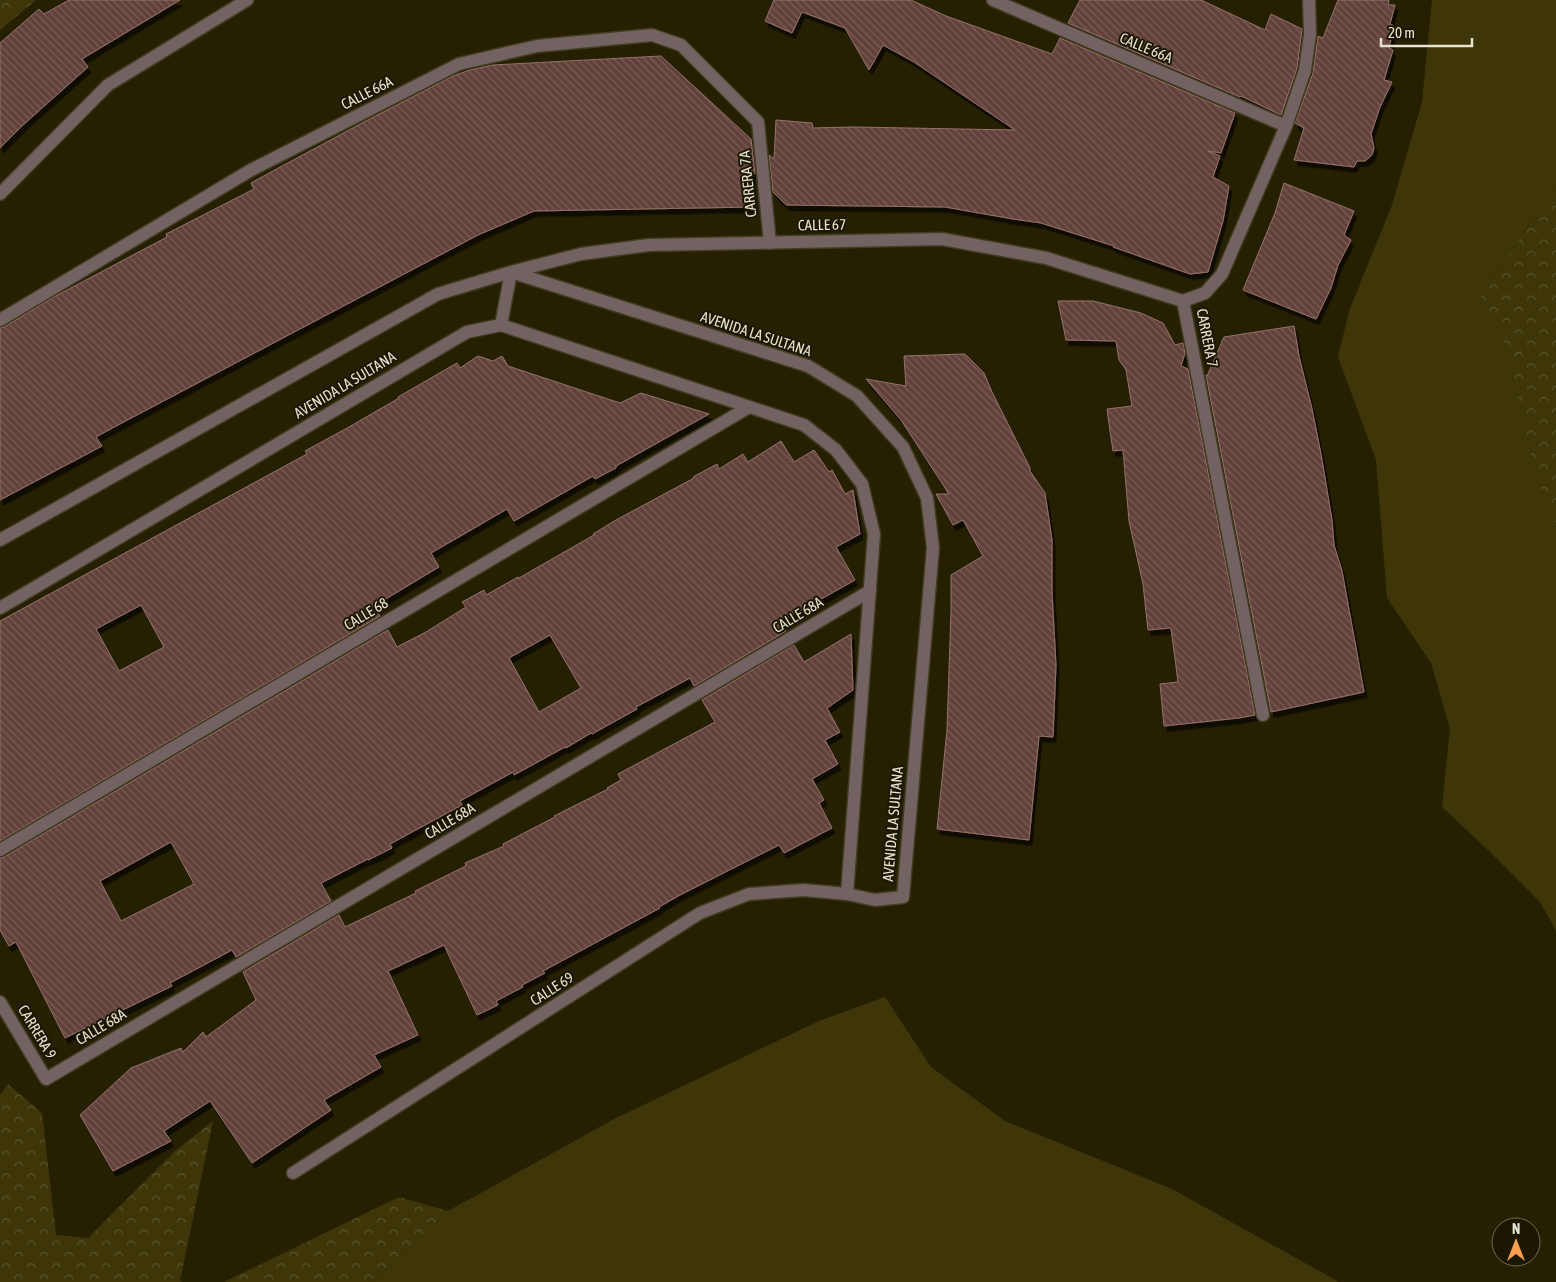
<svg xmlns="http://www.w3.org/2000/svg" width="1556" height="1282" viewBox="0 0 1556 1282" font-family="'Asap Condensed',sans-serif">
	<defs>
		<pattern id="forest-crowns" width="20" height="18" patternUnits="userSpaceOnUse" patternTransform="scale(1.25)"><rect width="20" height="18" fill="#3e3609"/><path d="M2 6a3 3 0 1 1 6 0M12 15a3 3 0 1 1 6 0" fill="none" stroke="#5a532c"/></pattern>
		<pattern id="building-back-hatch" width="6" height="6" patternUnits="userSpaceOnUse" patternTransform="scale(1.25)"><rect width="6" height="6" fill="#62413b"/><path d="M-1 5l2 2M0 0l6 6M5-1l2 2" fill="none" stroke="#785c56"/></pattern>
		<filter id="shadow"><feDropShadow dx="3" dy="5.5" stdDeviation="0" flood-color="#0009"/></filter>
	</defs>
	<rect width="100%" height="100%" fill="#262002"/>
	<path fill="#3e3609" d="M1432,0H1556V187L1480,295L1507,349L1537,481L1556,524V931L1540,902L1486,848L1442,807L1450,728L1431,663L1387,598L1376,460L1338,357L1349,311L1392,205L1422,102Z
		M885,997L931,1067L1005,1121L1172,1189L1339,1282H373L448,1211L614,1119L819,1021Z"/>
	<path fill="url(#forest-crowns)" d="M0,0H36L0,30Z
		M1556,187V524L1537,481L1507,349L1480,295Z
		M8,1084L42,1113L56,1235L88,1238L175,1151L213,1121L180,1281L182,1282H0V1095Z
		M399,1197L448,1211L373,1282H224Z"/>
	<path fill="url(#building-back-hatch)" stroke="#96726b" fill-rule="evenodd" filter="url(#shadow)" d="M69,0H180L82,59L88,67L23,125L0,148V43L39,9L44,14Z
		M774,0H911L946,16L1052,54L1060,38L1235,113L1221,153L1208,151L1220,156L1213,177L1229,186L1223,221L1208,272L1190,274L1113,247L1114,246L1041,223L1013,219L945,207L786,205L773,192L769,155L774,159L776,120L812,123L813,128L853,127L1015,130L914,62L883,45L869,70L845,28L802,12L792,33L765,21Z
		M1080,0H1201L1265,30L1271,14L1302,29L1297,68L1281,115L1241,96L1240,97L1068,23Z
		M1338,0H1389L1388,5H1395L1390,24L1394,26L1389,48L1393,50L1384,80L1392,82L1380,107L1371,134L1374,148L1372,155L1365,161H1357L1354,167L1294,160L1304,128L1295,123L1313,73L1318,36L1323,38Z
		M661,56L751,139L755,174L752,171V207L534,211L478,235L118,425L96,437L102,446L0,500V328L4,327L52,298L167,237L166,234L254,189L251,183L282,166L364,122L453,76L470,70L493,65Z
		M1284,183L1354,211L1344,235L1351,240L1338,265L1331,288L1316,319L1243,290L1275,213Z
		M1058,301H1093L1141,313L1163,323L1175,345L1183,343L1185,353L1181,366L1188,369L1255,715L1239,718L1164,726L1160,684L1178,682L1171,628L1148,630L1143,584L1129,521L1123,450L1113,451L1109,424L1107,409L1132,406L1126,370L1119,360L1116,341L1066,340Z
		M1294,326L1299,356L1312,409L1321,454L1332,520L1334,545L1342,571L1364,692L1271,712L1206,375L1207,376L1224,337Z
		M965,354L984,373L992,392L1030,468V471L1045,493L1052,540V592L1056,665L1053,737L1039,736L1029,840L937,829L947,730L951,611V575L983,556L963,520L953,525L936,494H949L901,420L866,379L906,386L904,356Z
		M478,356L493,361L502,356L508,366L620,403L641,393L709,414L616,466V468L595,479L593,476L514,521L507,509L464,534L431,553L439,567L374,606L380,616L0,841V621L307,454L305,451L349,427L399,398L398,397L457,363L460,368ZM141,605L164,647L119,671L96,629Z
		M781,441L794,462L814,450L829,472L832,470L845,494L853,490L860,534L836,547L855,580L780,622L786,631L694,686L690,678L636,707L637,709L592,734L591,733L566,748L565,747L514,775L513,772L460,801L462,805L390,844L392,848L368,860V859L321,883L331,901L236,957L232,950L170,983L172,986L65,1038L16,942L9,946L0,930V858L4,857L388,630L397,647L426,632L466,607L462,602L484,590L486,595L518,577L519,578L594,535L593,534L616,520L694,478L693,477L717,464L719,469L743,454L748,462ZM550,635L581,688L539,712L509,658ZM171,842L194,884L121,921L100,881Z
		M851,634L853,690L827,708L840,732L825,740L838,764L812,779L824,800L819,803L832,828L784,853L779,845L680,895L659,907L660,908L543,971L545,973L522,985L523,987L496,1001L498,1005L477,1015L444,945L388,971L418,1035L374,1055L381,1067L324,1100L331,1110L252,1163L210,1101L164,1131L171,1141L113,1171L80,1115L131,1068L181,1048L183,1052L203,1032L206,1037L256,1000L243,972L339,915L345,927L416,893L415,891L466,866L465,863L504,846L503,844L555,817L554,816L608,789L607,788L621,780L618,774L715,722L702,700L794,645L804,662Z"/>
	<g fill="none" stroke-linecap="round" stroke-linejoin="round">
		<g stroke="#413b1f" stroke-width="15">
			<path id="minor" d="M993,0L1286,126
				M0,194L108,85L247,0
				M1183,301L1263,715
				M0,320L251,170L459,64L537,46L652,35L681,45L758,122L770,243
				M0,850L749,407
				M0,1002L46,1079L870,591
				M293,1173L700,913L749,894L804,890L847,894"/>
		</g>
		<g stroke="#413b1f" stroke-width="15">
			<path id="tertiary" d="M501,325L511,272L581,254L649,245L942,239L1046,258L1183,301L1205,293L1222,274L1286,126L1305,70L1310,34L1309,0
				M0,540L438,294L511,272L808,366L857,396L903,447L927,498L933,548L903,897L875,900L847,894L874,534L862,484L836,450L804,425L501,325L467,332L0,608"/>
		</g>
		<use href="#minor" stroke="#726261" stroke-width="12"/>
		<use href="#tertiary" stroke="#726261" stroke-width="12"/>
	</g>
	<g text-anchor="middle" stroke-width="4" stroke-linejoin="round" paint-order="stroke">
		<g font-size="15" fill="#e6e3d2" stroke="#1c1700">
			<text transform="translate(1146 48) rotate(23)" y="5">CALLE 66A</text>
			<text transform="translate(367 93) rotate(-27)" y="5">CALLE 66A</text>
			<text transform="translate(748 184) rotate(-96)" y="5">CARRERA 7A</text>
			<text transform="translate(822 225) rotate(-1)" y="5">CALLE 67</text>
			<text transform="translate(756 334) rotate(18)" y="5">AVENIDA LA SULTANA</text>
			<text transform="translate(1207 338) rotate(79)" y="5">CARRERA 7</text>
			<text transform="translate(345 385) rotate(-31)" y="5">AVENIDA LA SULTANA</text>
			<text transform="translate(366 614) rotate(-31)" y="5">CALLE 68</text>
			<text transform="translate(798 615) rotate(-31)" y="5">CALLE 68A</text>
			<text transform="translate(450 821) rotate(-31)" y="5">CALLE 68A</text>
			<text transform="translate(893 824) rotate(-85)" y="5">AVENIDA LA SULTANA</text>
			<text transform="translate(552 989) rotate(-33)" y="5">CALLE 69</text>
			<text transform="translate(101 1027) rotate(-31)" y="5">CALLE 68A</text>
			<text transform="translate(37 1032) rotate(59)" y="5">CARRERA 9</text>
		</g>
	</g>
	<g transform="translate(1516 1242)"><circle r="24" fill="#1c1700" stroke="#6d6954"/>
	<path d="M0-4L9 19L0 12L-9 19Z" fill="#fa9f4e"/>
	<text y="-8" font-size="14" font-weight="bold" text-anchor="middle" fill="#e6e3d2">N</text>
	</g>
	<path d="M1381 38v8h91v-8" fill="none" stroke="#e6e3d2" stroke-width="2.5"/>
	<text x="1388" y="38" font-size="15" fill="#e6e3d2" stroke="#1c1700" stroke-width="4" paint-order="stroke">20 m</text>
</svg>
